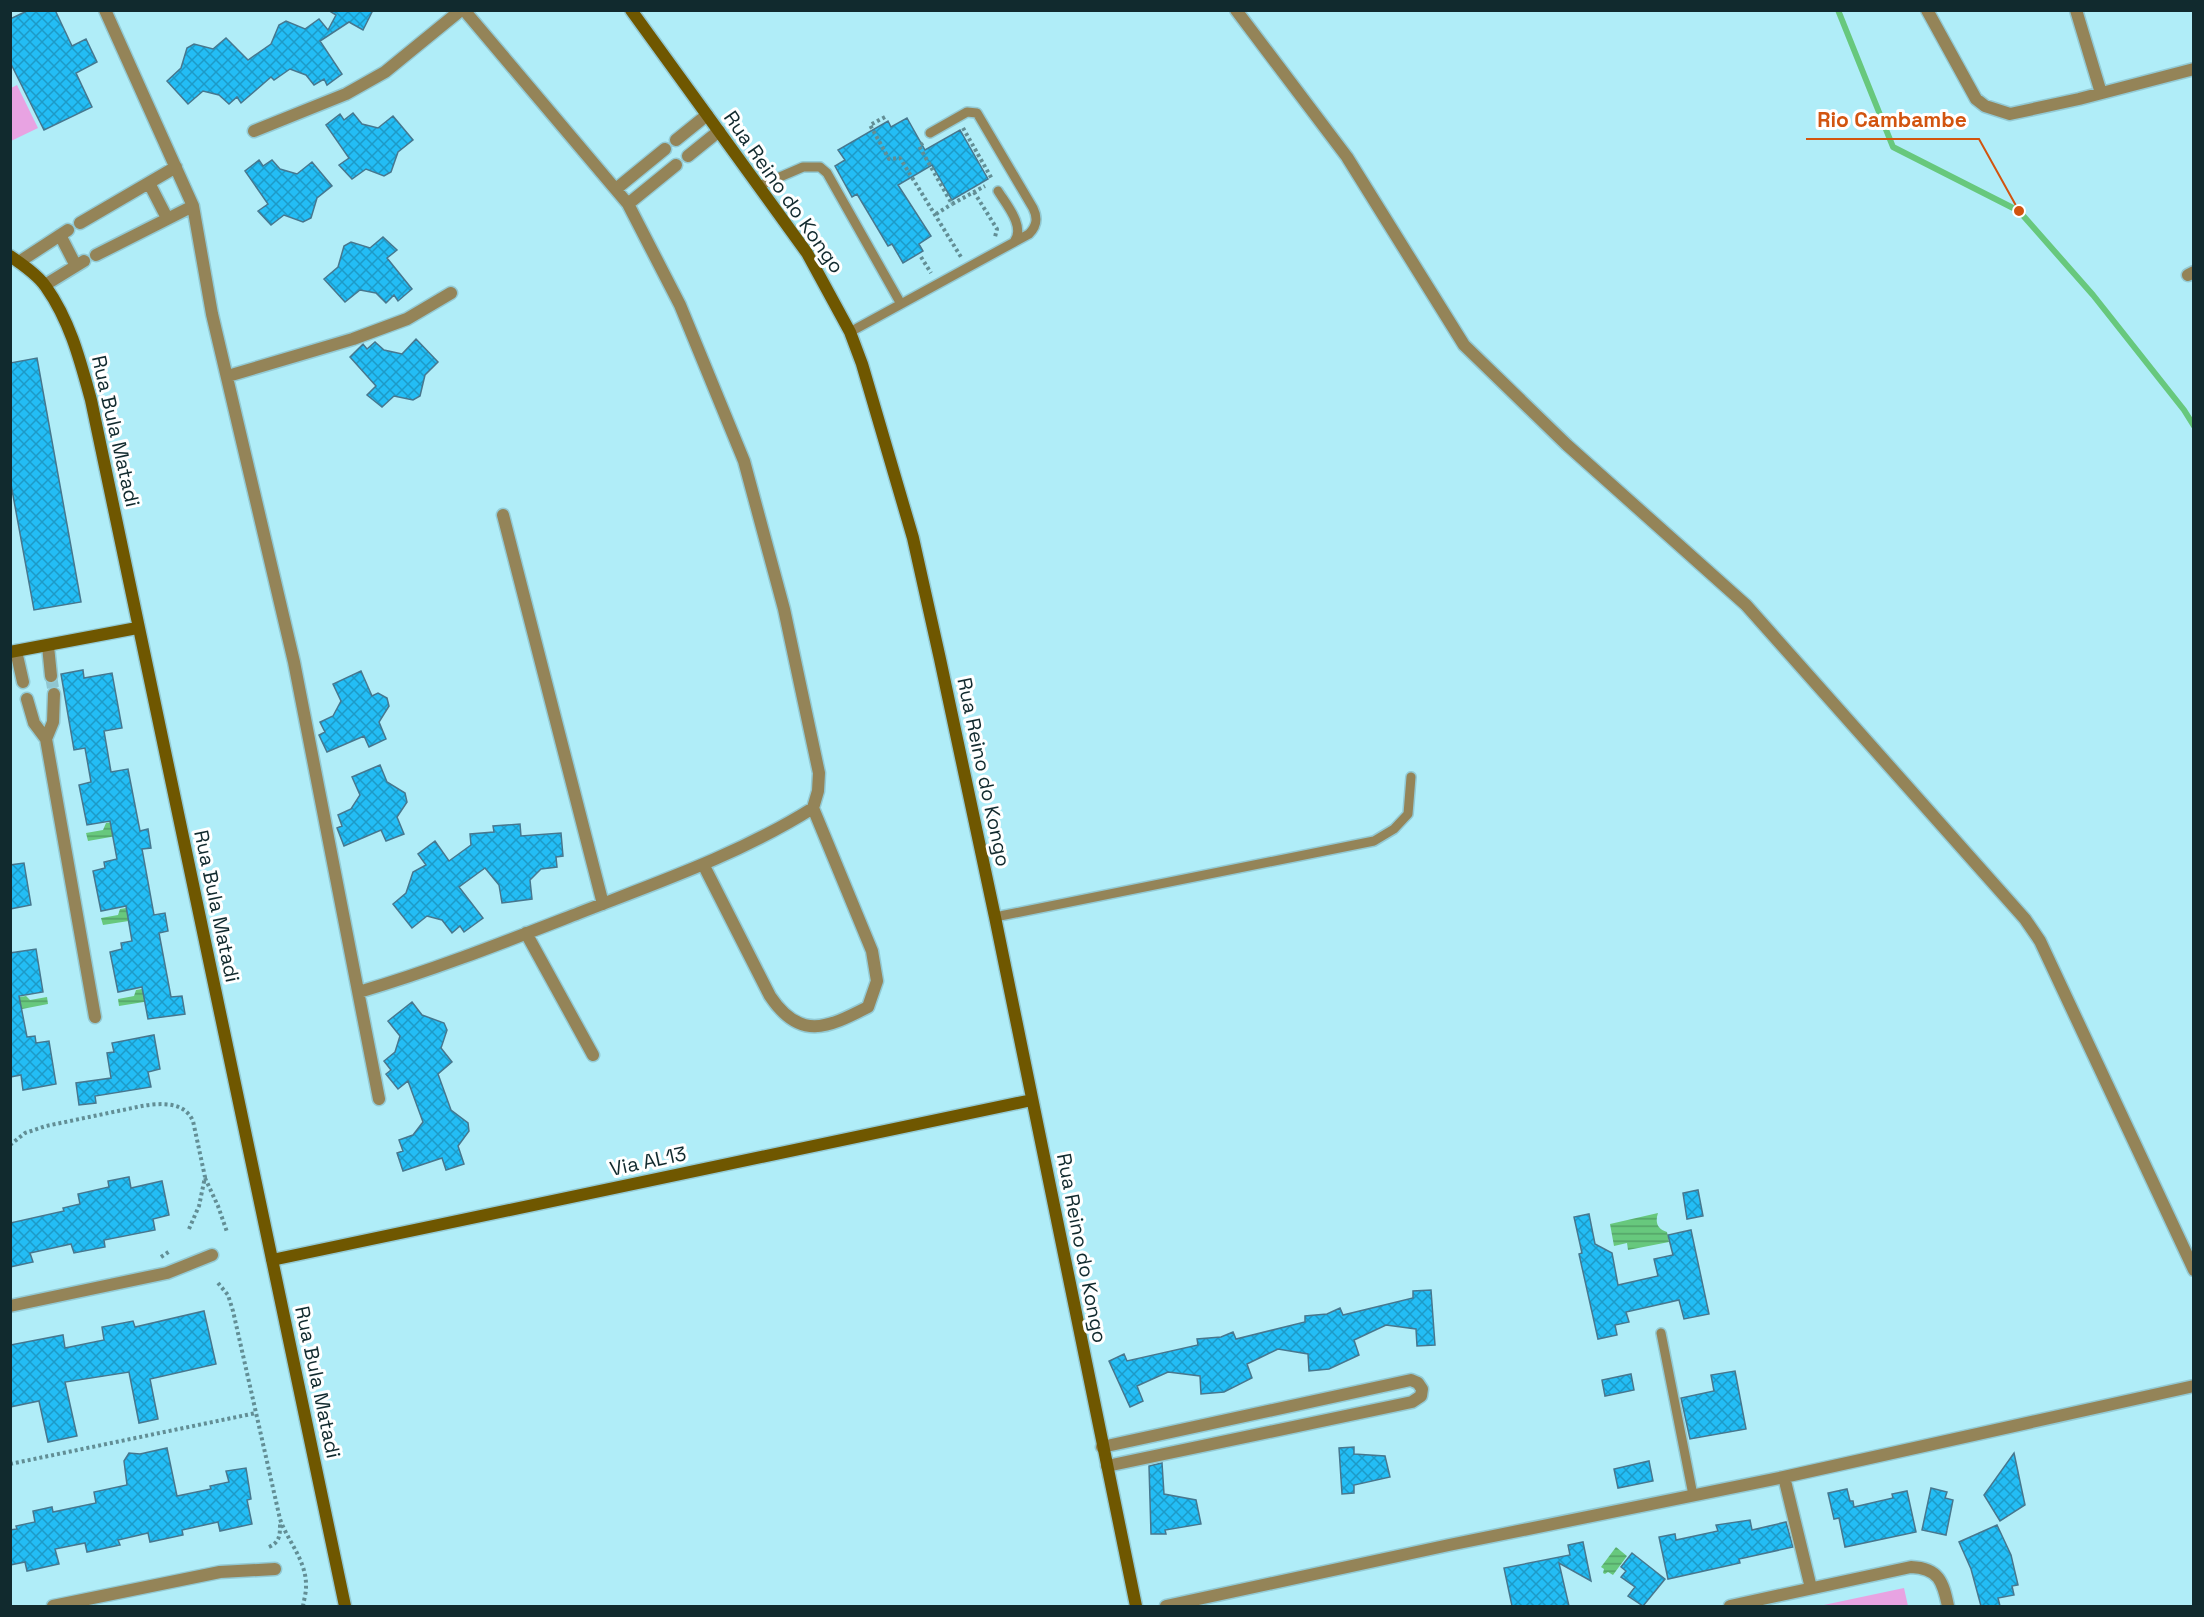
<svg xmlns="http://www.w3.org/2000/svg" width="2204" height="1617" viewBox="0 0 2204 1617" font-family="'Space Grotesk',sans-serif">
	<defs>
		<pattern id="water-rules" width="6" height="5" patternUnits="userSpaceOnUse" patternTransform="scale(1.5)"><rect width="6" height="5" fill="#67c87d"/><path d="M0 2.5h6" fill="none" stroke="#53a367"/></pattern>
		<pattern id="building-cross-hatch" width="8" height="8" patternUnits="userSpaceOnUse" patternTransform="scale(1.5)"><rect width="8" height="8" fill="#23bdf5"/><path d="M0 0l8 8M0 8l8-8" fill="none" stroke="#1d9ac7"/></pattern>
	</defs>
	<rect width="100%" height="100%" fill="#b0edf8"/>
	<path fill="#e8a3e2" d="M17,85L38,128L11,141V88Z
		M1904,1588L1908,1606H1819Z"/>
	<path fill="url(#water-rules)" d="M119,821L122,835L88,841L86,833L103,830L106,823Z
		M133,907L135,920L103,925L101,918L118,915L120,909Z
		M148,988L150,1001L119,1006L118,999L134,996L136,990Z
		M26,996L30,1000L47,997L48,1004L17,1010L14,998Z
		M1658,1213C1655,1222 1657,1229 1667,1232L1669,1242L1628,1250L1627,1243L1614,1246L1610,1224Z
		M1616,1547L1627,1556L1613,1575L1608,1572L1605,1574L1603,1573L1604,1569L1601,1567Z"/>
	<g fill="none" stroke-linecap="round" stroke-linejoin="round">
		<path stroke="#67c87d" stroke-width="6" d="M1838,10L1893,147L2019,211L2093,295L2184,410L2194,426"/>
	</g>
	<path fill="url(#building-cross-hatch)" stroke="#47778e" stroke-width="1.5" d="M29,10H55L72,46L86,39L97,62L76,73L92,107L44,130L10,62V19Z
		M328,10H373L363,30L349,22L320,41L342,74L327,85L324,79L314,85L306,75L290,69L274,80L271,77L241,103L237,97L229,104L219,95L203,91L188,104L167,81L181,68L187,48L194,44L213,49L226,38L248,60L271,44L279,25L286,21L305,29L319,19L328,30L336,15Z
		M353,113L362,124L378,128L393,116L413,140L398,152L391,172L384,176L366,169L352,179L339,165L349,158L326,125L340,114L344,120Z
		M907,118L925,150L960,130L988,179L952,200L932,165L898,185L931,236L919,244L923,251L903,263L892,244L888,246L857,194L852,197L835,166L845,160L838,150L888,121L891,127Z
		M259,160L263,166L272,160L280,169L297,174L312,162L332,186L317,198L311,218L303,222L284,215L271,225L258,211L268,204L245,171Z
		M383,237L397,250L387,258L412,289L398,301L394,295L386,303L376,293L360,290L345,302L324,279L338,267L344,246L351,242L370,248Z
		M416,339L438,362L425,375L420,396L413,400L394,396L382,407L367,395L376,386L350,357L363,344L367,349L375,342L384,350L402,354Z
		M37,358L81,602L34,610L10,479V363Z
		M83,670L84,678L112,673L122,728L104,731L111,772L128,769L140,831L148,829L151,848L142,849L154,915L165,913L168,931L159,933L171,997L182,996L185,1014L148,1019L142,987L118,992L110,952L122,949L121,943L132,941L126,906L101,911L93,871L105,868L104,862L117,859L110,821L87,825L79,785L91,782L85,748L74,750L61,674Z
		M361,671L372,696L378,693L387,698L389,706L379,722L386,739L369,747L364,736L327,752L319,735L325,732L320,722L333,716L341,701L333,684Z
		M380,765L387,782L405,793L407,802L397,817L404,834L386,841L381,830L344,846L337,828L342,826L338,815L351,809L360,795L352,777Z
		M520,824L521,836L561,833L563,856L556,857L557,867L541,869L530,880L532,899L502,903L499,885L485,868L459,887L483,918L464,932L460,926L452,933L442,920L427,916L412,928L393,904L406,893L413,872L426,865L418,854L435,841L449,861L471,845L470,834L494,832L493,826Z
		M24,863L31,905L10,909V865Z
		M36,949L43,992L19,996L27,1037L35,1036L36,1043L49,1041L56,1084L23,1090L21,1075L10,1077V953Z
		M412,1002L422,1015L444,1023L447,1030L441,1048L452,1062L438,1074L451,1110L468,1123L469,1131L458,1146L464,1164L446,1170L442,1158L403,1171L397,1153L403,1151L399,1140L413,1135L423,1122L408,1081L398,1089L386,1074L391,1070L384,1061L395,1052L400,1036L388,1021Z
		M154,1035L160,1069L148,1072L151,1087L95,1096L96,1103L79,1105L76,1083L111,1078L107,1053L114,1052L112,1043Z
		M129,1177L131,1188L162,1181L169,1215L153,1219L155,1230L104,1240L105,1247L74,1253L71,1244L30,1253L33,1262L10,1267V1223L64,1211L63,1208L80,1204L78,1194L109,1187L108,1181Z
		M1698,1190L1703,1216L1687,1219L1683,1193Z
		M1589,1214L1595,1244L1612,1253L1618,1285L1658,1276L1654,1259L1673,1255L1668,1235L1691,1230L1709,1314L1684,1319L1679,1300L1626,1312L1629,1322L1615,1325L1617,1335L1598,1339L1579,1254L1582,1253L1574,1217Z
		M1431,1290L1435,1345L1417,1346L1416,1329L1386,1325L1354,1340L1359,1355L1329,1369L1309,1371L1308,1354L1278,1349L1247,1364L1252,1378L1224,1392L1201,1394L1200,1376L1168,1372L1137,1386L1143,1401L1130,1407L1109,1361L1124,1354L1127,1361L1198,1345L1197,1339L1221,1337L1233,1332L1236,1339L1305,1322V1316L1327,1314L1340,1308L1343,1315L1413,1298V1291Z
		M204,1311L216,1364L150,1379L158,1419L139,1423L129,1372L65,1382L77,1436L48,1442L39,1401L10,1407V1345L63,1335L65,1348L104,1340L102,1327L133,1321L135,1327Z
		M1735,1371L1746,1429L1690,1439L1681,1398L1714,1391L1711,1375Z
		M1631,1374L1634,1390L1605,1396L1602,1380Z
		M1354,1447V1454L1385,1456L1390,1477L1354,1485V1493L1342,1494L1339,1448Z
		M167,1448L177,1496L211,1489L210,1486L229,1482L226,1471L246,1468L251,1499L247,1500L252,1524L220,1531L218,1522L182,1530L183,1535L150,1542L148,1533L118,1540L120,1545L87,1552L85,1543L55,1549L59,1564L27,1571L25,1562L10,1565V1530L17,1529L16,1526L35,1522L33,1511L52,1507L53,1512L96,1503L94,1492L127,1485L124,1461L129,1453L140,1454Z
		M2014,1453L2025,1505L2000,1521L1984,1495Z
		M1649,1461L1653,1481L1618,1488L1614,1469Z
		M1162,1463L1164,1494L1196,1500L1201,1524L1165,1530L1166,1534H1151L1149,1466Z
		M1931,1488L1947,1492L1945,1498L1953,1500L1946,1535L1922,1530Z
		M1847,1489L1850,1501H1853L1854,1507L1893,1498L1892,1494L1907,1491L1916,1532L1845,1547L1839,1518L1834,1519L1828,1493Z
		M1750,1520L1752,1530L1786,1522L1793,1547L1739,1559L1740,1563L1668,1579L1659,1537L1675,1534L1676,1540L1718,1531L1716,1525Z
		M1997,1525L2011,1555L2018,1585L2012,1586L2014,1595L1998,1598L2000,1606H1981L1971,1569L1959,1542Z
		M1583,1542L1591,1581L1559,1563L1569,1606H1512L1504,1568L1570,1555L1568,1545Z
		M1632,1553L1665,1579L1643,1606L1628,1596L1635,1587L1621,1577L1626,1571L1621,1567Z"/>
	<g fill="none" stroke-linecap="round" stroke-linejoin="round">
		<path stroke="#90c6d0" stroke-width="12" stroke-dasharray="12 6" stroke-linecap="butt" d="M51,676L54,694"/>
		<g stroke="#93cad4" stroke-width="12">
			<path id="lane" d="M759,186L803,167H820L827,173L901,304
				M998,191C1006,204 1026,227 1014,242
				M850,332L1029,234C1037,226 1038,218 1033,208L977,113L967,112L930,133
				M995,917L1374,841L1394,829L1408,814L1411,777
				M1661,1333L1693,1495"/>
		</g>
		<g stroke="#93cad4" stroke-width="15">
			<path id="street" d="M105,10L193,206L212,314L294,662L379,1099
				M1236,10L1347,157L1464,345L1567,445L1746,605L2025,919L2040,941L2194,1270
				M1927,10L1976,99L1985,106L2010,114L2079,99L2194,69
				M2076,10L2101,93
				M254,131L346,94L385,72L461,10
				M676,140L707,115
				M688,156L719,131
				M149,183L167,218
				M616,189L665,149
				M628,204L676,165
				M80,223L176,167
				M60,235L76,266
				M96,255L193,206
				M19,262L68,230
				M2188,275L2194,272
				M45,285L84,261
				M228,376L353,339L407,319L451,293
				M503,515L603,904
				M48,646L51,676
				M16,651L23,682
				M27,699L34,723L46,739L95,1017
				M46,739L53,722L54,694
				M704,866L770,996C800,1041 827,1028 868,1007L877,981L872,951L813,808
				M526,933L593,1055
				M359,992C434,970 507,941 579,913C659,882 740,854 813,808L818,791L819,773L784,609L744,461L680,305L628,204L464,10
				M10,1306L167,1273L212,1255
				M1102,1447L1411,1380L1418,1383L1422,1389L1421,1396L1412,1402L1107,1466
				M1784,1477L1811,1588
				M53,1606L220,1572L275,1569
				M1166,1606L1449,1545L1784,1477L2194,1386
				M1730,1606L1911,1567C1939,1568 1943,1582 1948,1606"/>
		</g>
		<g stroke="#93cad4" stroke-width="15">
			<path id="secondary" d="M631,10L807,253L850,332L862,364L913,538L940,659L995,917L1136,1606
				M10,256C22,264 38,275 46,287C70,321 80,360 91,400L345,1606
				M10,652L137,628
				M272,1260L1032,1100"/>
		</g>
		<path stroke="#628e95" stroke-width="4" stroke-dasharray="3 3" stroke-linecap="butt" d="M885,117L870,125L889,159L900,158L961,257
			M963,128L992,179
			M923,143L919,146L952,204L985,186
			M974,192L997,229L995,237
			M936,214L952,204
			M921,257L931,273
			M10,1145L25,1133L46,1126L142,1106C160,1103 184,1101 193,1121L205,1177L199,1206L189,1229
			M205,1178L218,1206L227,1232
			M161,1257L170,1251
			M218,1283L228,1295L233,1311L280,1519C288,1542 307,1561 306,1587C306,1593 304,1600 303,1606
			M10,1464L256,1413
			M269,1547C280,1542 280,1535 280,1524"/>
		<use href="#lane" stroke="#948458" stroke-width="9"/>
		<use href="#street" stroke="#948458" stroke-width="12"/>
		<use href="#secondary" stroke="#6f5700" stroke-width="12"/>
	</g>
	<g text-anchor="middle" stroke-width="6" stroke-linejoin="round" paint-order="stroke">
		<g font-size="20" fill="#112a2e" stroke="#fff">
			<text transform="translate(784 192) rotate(55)" y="7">Rua Reino do Kongo</text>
			<text transform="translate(116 431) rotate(77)" y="7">Rua Bula Matadi</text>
			<text transform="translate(984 772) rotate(78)" y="7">Rua Reino do Kongo</text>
			<text transform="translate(217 906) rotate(78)" y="7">Rua Bula Matadi</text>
			<text transform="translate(648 1161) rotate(-12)" y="7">Via AL13</text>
			<text transform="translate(1082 1248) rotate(79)" y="7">Rua Reino do Kongo</text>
			<text transform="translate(318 1382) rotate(78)" y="7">Rua Bula Matadi</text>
		</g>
	</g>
	<path fill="none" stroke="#d2540f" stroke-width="2" d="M2019 211L1979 139H1806"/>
	<circle fill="#d2540f" stroke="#fff" stroke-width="2" cx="2019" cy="211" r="6"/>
	<g font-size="21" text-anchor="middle" font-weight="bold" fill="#d2540f" stroke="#fff" stroke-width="6" stroke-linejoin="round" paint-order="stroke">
		<text x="1892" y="127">Rio Cambambe</text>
	</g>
	<rect width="2204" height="1617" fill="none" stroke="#112a2e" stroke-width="24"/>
</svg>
